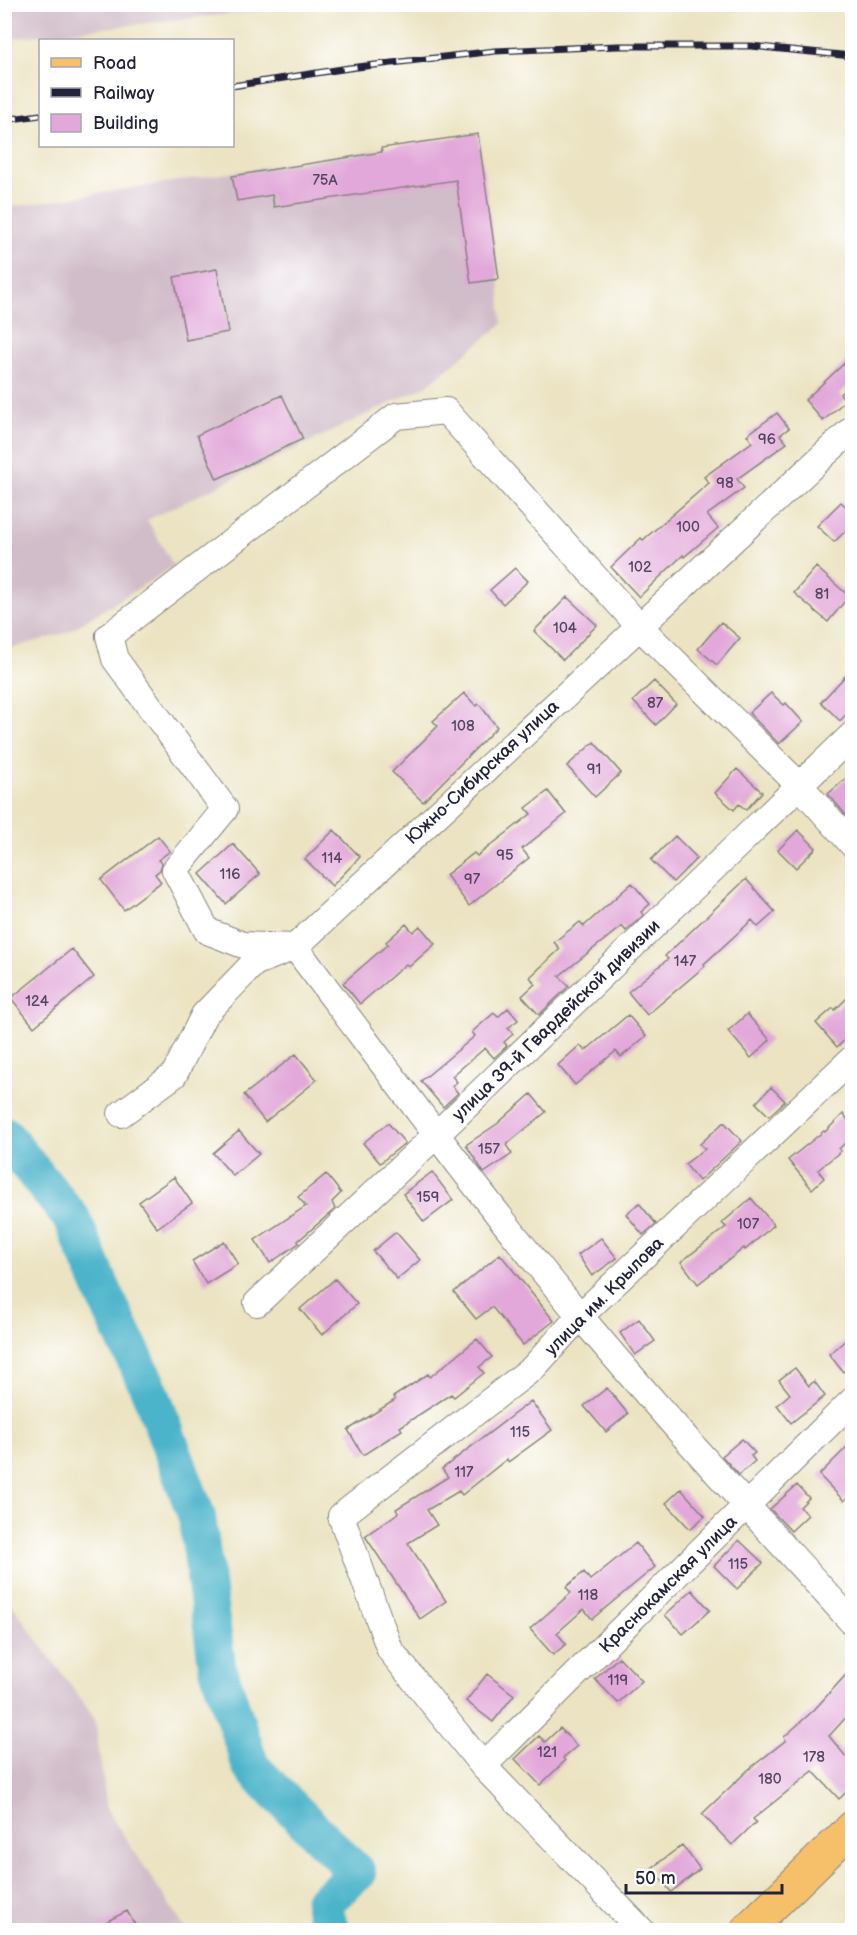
<svg xmlns="http://www.w3.org/2000/svg" width="857" height="1935" viewBox="0 0 857 1935" font-family="'Balsamiq Sans',sans-serif">
	<rect width="100%" height="100%" fill="#fff"/>
	<filter id="ink" filterUnits="userSpaceOnUse"><feTurbulence type="fractalNoise" baseFrequency=".0167" numOctaves="2"/><feDisplacementMap in="SourceGraphic" scale="12" xChannelSelector="R" yChannelSelector="G"/><feConvolveMatrix kernelMatrix="1 2 1 2 8 2 1 2 1" color-interpolation-filters="sRGB"/></filter>
	<filter id="wash" filterUnits="userSpaceOnUse"><feTurbulence type="fractalNoise" baseFrequency=".008" numOctaves="4" result="noise"/><feDisplacementMap in="SourceGraphic" scale="24" xChannelSelector="R" yChannelSelector="G"/><feGaussianBlur stdDeviation="1.35" result="paint"/><feColorMatrix in="noise" values="0 0 0 0 0 0 0 0 0 0 0 0 0 0 0 0 0 1.4 0 .05"/><feComposite in="paint" operator="in"/></filter>
	<g filter="url(#wash)">
		<rect width="100%" height="100%" fill="#ebe3c1"/>
		<path fill="#d1bdc9" d="M5,4H308V5L5,39Z
			M478,134L499,279L502,324L426,386L147,520L174,566L66,633L5,650V208Z
			M4,1594L95,1719L107,1810L186,1930H5Z"/>
		<g fill="none" stroke-linecap="round" stroke-linejoin="round">
			<path stroke="#4cb4ca" stroke-width="38" d="M4,1135L72,1219L111,1309L150,1391L197,1517L217,1665L251,1767L357,1873L323,1903L330,1930"/>
		</g>
		<g id="blocks">
			<path fill="#e2a8d9" d="M478,134L499,279L471,283L456,180L274,207L272,195L237,201L232,176L382,152L381,148Z
				M217,269L228,332L186,340L174,277Z
				M852,356V382L840,394L846,400L823,421L805,400Z
				M282,395L303,439L217,479L197,435Z
				M777,413L789,428L780,435L787,443L737,479L744,488L707,515L718,528L684,557L683,555L639,597L611,567L641,538L643,540L709,483L704,477L752,442L747,435Z
				M841,502L852,512V525L834,542L817,526Z
				M816,567L849,596L828,622L794,593Z
				M515,568L528,581L503,604L490,590Z
				M567,597L597,625L563,660L534,631Z
				M721,622L740,638L717,665L698,649Z
				M852,669V708L840,721L821,702Z
				M654,681L676,704L656,725L633,701Z
				M464,693L476,706L479,704L497,727L423,802L392,772L438,726L433,721Z
				M771,693L784,705L786,703L803,722L779,744L749,713Z
				M594,742L621,773L595,797L567,766Z
				M737,769L762,792L746,810L739,804L734,810L715,793Z
				M852,773V822L828,794Z
				M548,791L566,814L522,849L529,858L469,906L446,875L474,853L477,856L531,814L526,808Z
				M334,830L360,857L332,886L305,859Z
				M798,830L816,848L796,868L778,850Z
				M158,836L170,851L158,860L162,864L160,870L155,874L161,882L124,910L101,880Z
				M675,836L697,858L673,882L651,860Z
				M233,844L260,874L226,904L200,874Z
				M746,879L775,912L758,927L752,920L704,964L705,966L647,1015L628,992L668,959L665,956Z
				M632,883L650,904L641,912L644,915L626,931L622,926L559,976L569,986L539,1015L522,996L535,984L530,977L560,949L554,942L580,922L584,926Z
				M406,924L413,932L420,926L435,944L409,967L406,964L360,1004L343,983L388,944L386,942Z
				M72,949L94,977L34,1027L11,998Z
				M852,993V1034L837,1047L816,1023L833,1008L835,1010Z
				M508,1008L518,1020L508,1028L513,1034L504,1042L507,1046L494,1058L485,1048L452,1076L457,1082L452,1086L458,1093L443,1107L421,1081L475,1036L472,1032L494,1013L498,1017Z
				M747,1014L770,1040L751,1058L728,1031Z
				M628,1015L646,1036L621,1057L616,1051L575,1085L558,1065L580,1045L585,1051Z
				M296,1054L317,1080L265,1122L244,1095Z
				M771,1087L785,1101L769,1116L756,1103Z
				M531,1094L546,1112L506,1145L512,1154L484,1173L466,1145L497,1124Z
				M843,1114L852,1124V1136L839,1149L841,1151L818,1170L824,1178L812,1189L788,1160L824,1131L825,1132Z
				M724,1122L742,1141L699,1181L685,1164L705,1149L700,1144Z
				M388,1123L405,1143L380,1163L363,1143Z
				M239,1131L259,1154L233,1176L213,1153Z
				M432,1172L453,1200L424,1222L403,1194Z
				M326,1174L341,1193L332,1202L335,1209L298,1241L299,1243L270,1263L255,1240L306,1206L298,1197Z
				M174,1177L192,1203L157,1228L139,1202Z
				M751,1198L774,1225L745,1250L744,1248L698,1284L681,1262L726,1227L722,1223Z
				M639,1203L656,1224L643,1235L626,1214Z
				M396,1232L420,1260L397,1279L373,1251Z
				M601,1238L617,1258L592,1276L578,1255Z
				M224,1241L238,1264L206,1284L192,1261Z
				M500,1254L554,1321L523,1345L492,1307L476,1319L454,1292Z
				M335,1279L357,1304L322,1335L300,1309Z
				M639,1319L655,1341L635,1355L620,1333Z
				M852,1335V1364L843,1372L829,1354Z
				M477,1339L492,1357L479,1367L484,1373L454,1397L451,1394L400,1427L402,1430L363,1455L348,1430L395,1400L393,1397L428,1374L430,1377Z
				M795,1368L809,1386L814,1381L825,1396L791,1423L777,1405L790,1394L779,1380Z
				M607,1388L628,1414L606,1432L584,1406Z
				M531,1401L552,1430L508,1462L507,1459L462,1495L459,1491L427,1510L437,1525L408,1543L446,1601L420,1619L365,1536L398,1513L396,1509L448,1477L442,1469Z
				M742,1439L755,1453L751,1456L755,1461L739,1475L722,1456Z
				M852,1442V1493L844,1501L819,1475Z
				M797,1485L809,1498L800,1507L808,1515L791,1531L770,1509Z
				M681,1489L705,1516L690,1529L666,1503Z
				M739,1540L763,1563L737,1589L714,1566Z
				M636,1543L655,1567L592,1619L584,1609L557,1633L566,1644L553,1655L530,1629L571,1593L566,1587L584,1572L590,1580Z
				M692,1590L710,1610L683,1634L665,1615Z
				M619,1657L642,1681L618,1703L595,1679Z
				M852,1668V1711L829,1736L852,1764V1787L839,1799L813,1771L753,1819L756,1822L732,1845L702,1814L748,1770L786,1740L784,1737L814,1710Z
				M487,1674L514,1695L493,1722L466,1701Z
				M560,1728L577,1746L563,1758L565,1761L540,1785L515,1759L539,1736L545,1742Z
				M682,1845L700,1869L671,1892L652,1868Z
				M127,1911L138,1930H90Z"/>
		</g>
	</g>
	<g filter="url(#ink)">
		<use href="#blocks" fill-opacity="0" stroke="#86827e" stroke-width="1.5"/>
		<g fill="none" stroke-linecap="round" stroke-linejoin="round">
			<g stroke="#86827e" stroke-width="28">
				<path id="minor" d="M852,844L800,786L639,626L446,411L396,416L109,636L115,659L225,809L175,870L207,931L243,945L295,947C389,1071 481,1198 581,1317C668,1421 761,1521 852,1622
					M121,1114L174,1075L204,1015L254,963L295,947L852,429
					M257,1303L436,1135L852,735
					M483,1766L852,1401
					M641,1930L483,1766L390,1650L341,1516L533,1368L580,1316L852,1059"/>
			</g>
			<g stroke="#86827e" stroke-width="35">
				<path id="major" d="M747,1930L852,1828"/>
			</g>
			<use href="#minor" stroke="#fff" stroke-width="26"/>
			<use href="#major" stroke="#f6c06b" stroke-width="33"/>
			<g stroke="#22223b" stroke-width="7">
				<path id="rail" d="M232,86L349,68L495,51L618,46H751L852,56
					M4,120L40,115"/>
			</g>
			<use href="#rail" stroke="#fff" stroke-width="4.5" stroke-dasharray="14" stroke-linecap="butt"/>
		</g>
	</g>
	<g text-anchor="middle" stroke-width="4.5" stroke-linejoin="round" paint-order="stroke">
		<g font-size="15" fill="#524462">
			<text x="325" y="185">75А</text>
			<text x="767" y="444">96</text>
			<text x="725" y="488">98</text>
			<text x="688" y="532">100</text>
			<text x="640" y="572">102</text>
			<text x="822" y="599">81</text>
			<text x="565" y="633">104</text>
			<text x="655" y="708">87</text>
			<text x="463" y="731">108</text>
			<text x="594" y="774">91</text>
			<text x="505" y="860">95</text>
			<text x="332" y="863">114</text>
			<text x="230" y="879">116</text>
			<text x="472" y="884">97</text>
			<text x="685" y="966">147</text>
			<text x="37" y="1006">124</text>
			<text x="489" y="1154">157</text>
			<text x="428" y="1202">159</text>
			<text x="748" y="1229">107</text>
			<text x="520" y="1437">115</text>
			<text x="464" y="1477">117</text>
			<text x="738" y="1569">115</text>
			<text x="588" y="1600">118</text>
			<text x="618" y="1685">119</text>
			<text x="547" y="1757">121</text>
			<text x="814" y="1762">178</text>
			<text x="770" y="1784">180</text>
		</g>
		<g font-size="18" fill="#22223b" stroke="#fff">
			<text transform="translate(482 772) rotate(-43)" y="6">Южно-Сибирская улица</text>
			<text transform="translate(556 1020) rotate(-44)" y="6">улица 39-й Гвардейской дивизии</text>
			<text transform="translate(604 1296) rotate(-45)" y="6">улица им. Крылова</text>
			<text transform="translate(668 1584) rotate(-45)" y="6">Краснокамская улица</text>
		</g>
	</g>
	<rect width="857" height="1935" fill="none" stroke="#fff" stroke-width="24"/>
	<rect x="39" y="39" width="195" height="108" fill="#ffffff" stroke="#a7a7b1" stroke-width="1.5"/>
	<rect x="51" y="58" width="30" height="9" fill="#f6c06b" stroke="#a7a7b1" stroke-width="1.5"/>
	<text x="93" y="69" font-size="18" fill="#22223b">Road</text>
	<rect x="51" y="88" width="30" height="9" fill="#22223b" stroke="#a7a7b1" stroke-width="1.5"/>
	<text x="93" y="99" font-size="18" fill="#22223b">Railway</text>
	<rect x="51" y="114" width="30" height="18" fill="#e2a8d9" stroke="#a7a7b1" stroke-width="1.5"/>
	<text x="93" y="129" font-size="18" fill="#22223b">Building</text>
	<path d="M626 1884v9h156v-9" fill="none" stroke="#22223b" stroke-width="3"/>
	<text x="635" y="1884" font-size="18" fill="#22223b" stroke="#ffffff" stroke-width="4.5" paint-order="stroke">50 m</text>
</svg>
